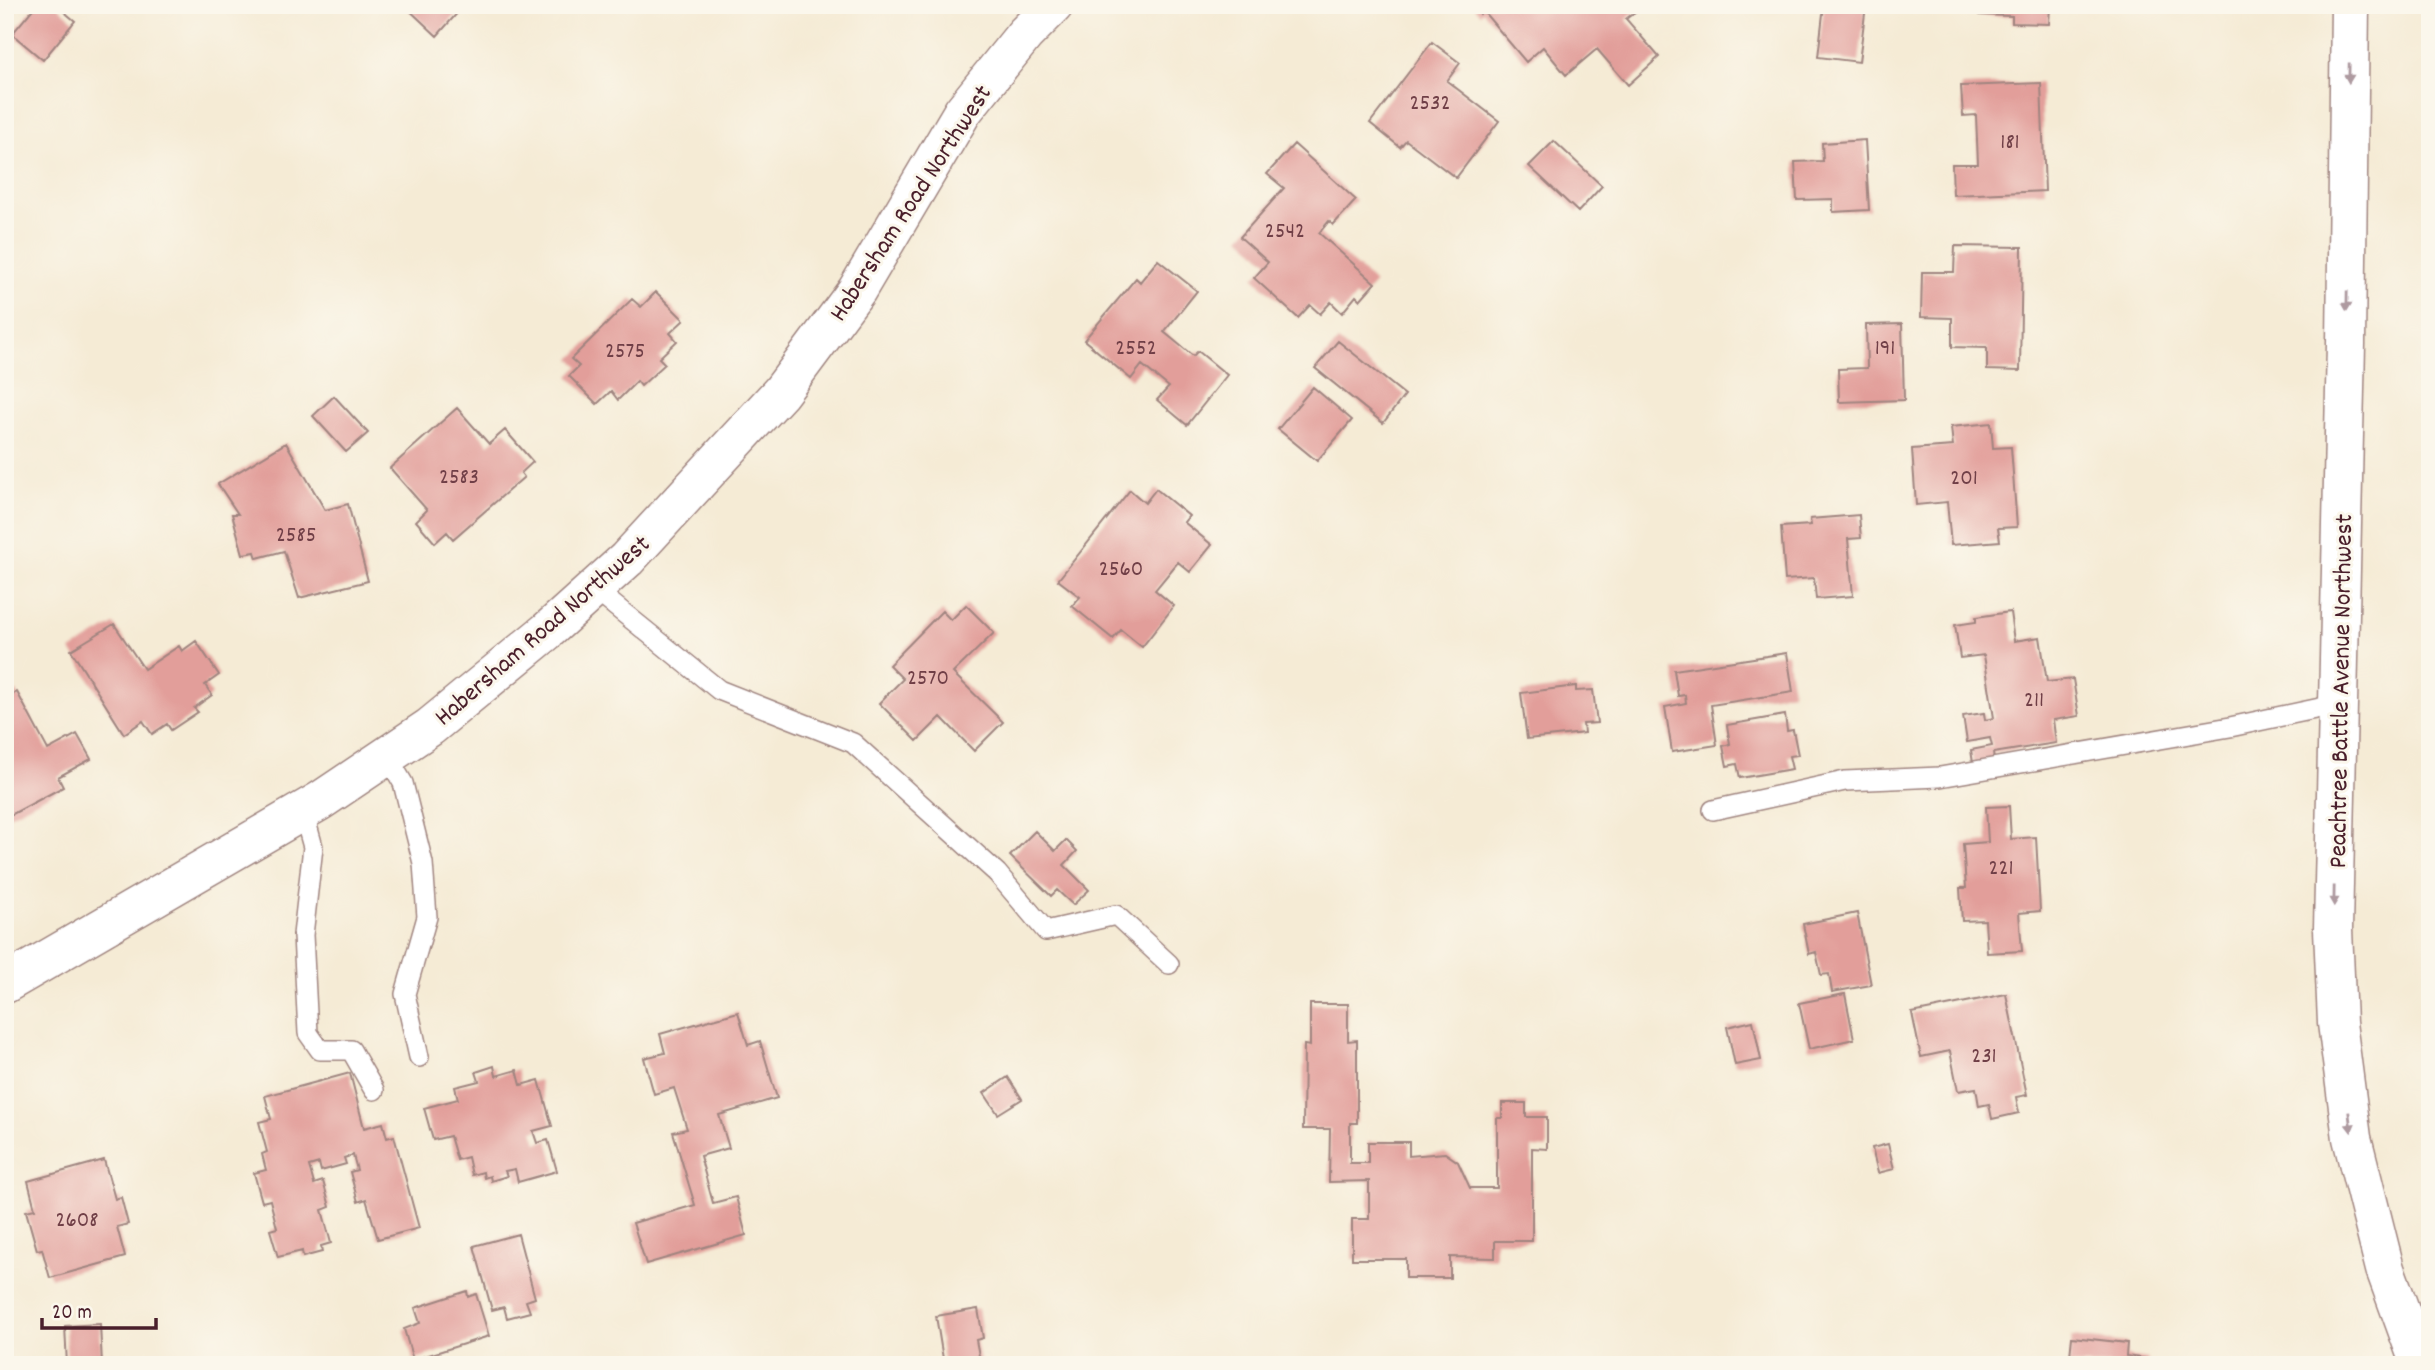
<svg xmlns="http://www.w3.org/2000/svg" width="2435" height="1370" viewBox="0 0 2435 1370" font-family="Dekko,sans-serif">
	<rect width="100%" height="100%" fill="#fbf7ec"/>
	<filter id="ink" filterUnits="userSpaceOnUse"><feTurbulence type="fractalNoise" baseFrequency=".0143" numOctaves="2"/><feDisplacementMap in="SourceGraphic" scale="14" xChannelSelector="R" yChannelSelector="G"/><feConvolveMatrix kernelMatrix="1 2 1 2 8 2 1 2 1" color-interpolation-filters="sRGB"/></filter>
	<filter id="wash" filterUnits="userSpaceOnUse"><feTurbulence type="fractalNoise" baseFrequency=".00686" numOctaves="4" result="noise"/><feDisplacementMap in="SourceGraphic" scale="28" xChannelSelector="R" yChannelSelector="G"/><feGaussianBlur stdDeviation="1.57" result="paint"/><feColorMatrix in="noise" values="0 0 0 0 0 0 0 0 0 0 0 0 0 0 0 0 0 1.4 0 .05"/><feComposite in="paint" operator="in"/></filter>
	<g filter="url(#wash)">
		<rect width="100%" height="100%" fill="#f5ebd5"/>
		<g id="blocks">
			<path fill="#e29e9a" d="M36,5H56L75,21L43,60L12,34Z
				M404,5H455L460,10L437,36Z
				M1473,5H1631L1636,11L1626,19L1659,57L1628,85L1597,49L1566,75L1543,47L1526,62L1483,11L1480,14Z
				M1824,5H1866L1859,62L1818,57Z
				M1979,5H2050L2049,24L2012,23V16L1979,15Z
				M1432,42L1460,63L1447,81L1499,121L1456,178L1406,140L1400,147L1370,123Z
				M2041,83L2045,191L1953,195L1952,164H1978L1976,115L1963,116L1961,86Z
				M1865,140L1869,210L1833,212V199L1797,200L1795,162L1823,161L1822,143Z
				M1554,141L1602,186L1578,212L1529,166Z
				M1294,144L1356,200L1333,225L1329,221L1319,233L1375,283L1360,300L1356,296L1342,313L1331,302L1320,314L1310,305L1298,318L1254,278L1268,262L1240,237L1284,188L1267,174Z
				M1955,246L2022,247L2020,371L1987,370V348L1952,347V318L1921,317L1922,272H1954Z
				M1158,260L1197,291L1164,332L1193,356L1198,351L1227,375L1187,425L1157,400L1169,387L1142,365L1131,379L1084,340L1136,278L1140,282Z
				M656,292L684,320L670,333L677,341L659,358L665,364L641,386L637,381L618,400L611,391L597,404L569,376L579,366L571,359L632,299L641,307Z
				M1902,324L1904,400L1839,402L1838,369L1867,368L1866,325Z
				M1338,341L1405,395L1383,423L1315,368Z
				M1313,387L1352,420L1317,461L1278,429Z
				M334,396L368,433L346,452L313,416Z
				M457,408L489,444L505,430L533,462L521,473L524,477L453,539L447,532L435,543L416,521L427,510L390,468Z
				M1991,423L1993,448L2011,447L2017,527L1998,528L2000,541L1951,545L1947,502L1916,505L1912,449L1953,446L1951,427Z
				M286,443L325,510L348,504L368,581L299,598L284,551L257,558L255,552L243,554L232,514H238L218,484Z
				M1156,489L1189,516L1184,522L1212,545L1190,572L1178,562L1155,590L1174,606L1142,647L1121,630L1113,639L1072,606L1080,597L1058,580L1130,490L1145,503Z
				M1859,515L1861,538L1848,539L1853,596L1816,599L1814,578L1785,580L1781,527L1811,525L1810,519Z
				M966,605L994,633L953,673L1003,722L974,751L941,717L917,741L879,703L903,679L889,665L942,611L951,620Z
				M2010,612L2014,641L2040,637L2047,682L2073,679L2079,716L2053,720L2056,743L1993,753L1994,760L1973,763L1971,750L1992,746L1990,738L1967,742L1963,716L1984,713L1985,720L1994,718L1984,655L1960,658L1955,625L1976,622V617Z
				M114,624L144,669L179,646L182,651L196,641L219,675L205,685L212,695L194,708L198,712L171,730L167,724L152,734L143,721L124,734L71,650Z
				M1787,653L1793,692L1711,705L1717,745L1672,752L1665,707L1686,703L1685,695L1678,696L1674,670Z
				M1576,686V691L1593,690L1597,723L1583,724L1584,733L1527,739L1521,693Z
				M17,692L48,750L77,734L91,759L58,777L63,787L5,818V698Z
				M1785,715L1787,731L1793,730L1798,755L1789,756L1792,769L1740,778L1737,764L1727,766L1723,746L1730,744L1727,725Z
				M2009,806L2011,839L2036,837L2040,911L2019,913L2022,951L1987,953L1985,920L1962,921L1960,888H1966L1963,844L1988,842L1986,807Z
				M1035,831L1055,851L1066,840L1077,851L1064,865L1089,890L1073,905L1057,890L1051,896L1010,856Z
				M1857,913L1871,985L1832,992L1829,974L1821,975L1816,952L1809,954L1803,924Z
				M1845,994L1854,1039L1809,1049L1799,1003Z
				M2006,994L2027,1095L2016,1097L2019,1113L1992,1119L1989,1104L1979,1106L1976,1088L1958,1091L1950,1051L1921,1057L1912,1013Z
				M1310,1004H1348V1041L1357,1040V1123H1350V1163H1368V1142H1409V1156L1445,1153L1458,1162L1470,1188H1497V1118H1502V1103H1526V1117H1547V1149L1532,1148V1241H1495V1258L1450,1257V1278H1406V1259H1352V1219H1369V1181L1329,1182L1330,1129H1303L1304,1045L1310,1046Z
				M738,1012L748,1045L760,1041L777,1098L719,1115L729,1148L700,1156L713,1203L736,1197L746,1235L646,1264L633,1223L695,1205L673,1132L687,1129L674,1088L654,1094L644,1058L665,1053L660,1034Z
				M1753,1021L1761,1060L1735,1065L1727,1027Z
				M494,1066L496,1076L517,1070L521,1085L539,1080L552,1126L533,1131L537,1143L548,1140L557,1171L518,1182L515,1169L505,1171L507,1176L491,1181L490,1176L484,1178L483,1172L472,1175L468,1157L457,1160L450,1136L433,1140L424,1108L458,1099L455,1087L479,1081L476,1072Z
				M350,1073L364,1128L383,1123L387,1138L394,1136L419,1228L378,1239L366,1199L358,1202L350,1172L357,1170L353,1155L344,1158L346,1164L321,1171L319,1163L309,1166L314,1184L323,1181L330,1207L322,1210L331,1243L321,1246L322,1252L303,1257L302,1251L278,1257L270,1230L277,1228L270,1200L262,1202L254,1173L266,1170L262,1154L267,1152L259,1122L271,1119L265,1096Z
				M1008,1077L1022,1099L998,1114L984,1093Z
				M1888,1144L1894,1169L1878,1173L1872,1148Z
				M104,1160L115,1199L121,1197L128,1224L117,1227L125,1257L50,1278L42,1249L37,1250L26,1211L35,1209L28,1181Z
				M518,1234L535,1298L526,1301L530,1312L507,1318L504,1307L492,1310L474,1246Z
				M467,1291L468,1297L476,1294L489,1336L413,1360L404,1329L420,1323L415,1308Z
				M978,1309L983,1338L976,1340L980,1361L944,1365L936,1316Z
				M100,1324L102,1365H67L65,1326Z
				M2072,1337L2127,1343L2126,1356L2148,1359L2147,1365H2069Z"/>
		</g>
	</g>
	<g filter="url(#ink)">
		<use href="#blocks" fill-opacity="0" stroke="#a08580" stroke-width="2"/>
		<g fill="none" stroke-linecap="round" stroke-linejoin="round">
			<g stroke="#a08580" stroke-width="22">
				<path id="service" d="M594,589L719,690L853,743L997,873L1046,931L1116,915L1169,964
					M387,756L403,783L423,863L427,917L405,994L419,1057
					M1713,810L1845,781L1940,777L2230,727L2339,704
					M303,811L313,847L303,935L308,1033L320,1050H351L374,1090"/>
			</g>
			<g stroke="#a08580" stroke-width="41">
				<path id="minor" d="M2350,5L2346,344L2333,929L2337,1023L2352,1138L2385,1269L2420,1365
					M5,984L320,801L430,727L546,632L627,559L781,392L857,290L963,111L1025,34L1054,5"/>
			</g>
			<use href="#service" stroke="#fff" stroke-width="19"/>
			<use href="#minor" stroke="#fff" stroke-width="38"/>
		</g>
		<defs><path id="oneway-solid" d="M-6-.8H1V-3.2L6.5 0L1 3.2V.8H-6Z" transform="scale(1.75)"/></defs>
		<g fill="#ae9aa0">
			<use href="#oneway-solid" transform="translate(2349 73) rotate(91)"/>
			<use href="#oneway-solid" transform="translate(2347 301) rotate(91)"/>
			<use href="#oneway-solid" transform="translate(2334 896) rotate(91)"/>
			<use href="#oneway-solid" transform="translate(2350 1122) rotate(83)"/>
		</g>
	</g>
	<g text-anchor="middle" stroke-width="6" stroke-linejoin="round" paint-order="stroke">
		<g font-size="23" fill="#703f47">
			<text x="1430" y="109">2532</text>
			<text x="2010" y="148">181</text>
			<text x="1285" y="237">2542</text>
			<text x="1136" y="354">2552</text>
			<text x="1885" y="354">191</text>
			<text x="625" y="357">2575</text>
			<text x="459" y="483">2583</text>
			<text x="1964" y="484">201</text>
			<text x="296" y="541">2585</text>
			<text x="1121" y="575">2560</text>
			<text x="928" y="684">2570</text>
			<text x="2034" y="706">211</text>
			<text x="2001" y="874">221</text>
			<text x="1984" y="1062">231</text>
			<text x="77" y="1226">2608</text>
		</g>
		<g font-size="26" fill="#4a1f2b" stroke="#fbf7ec">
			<text transform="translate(909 202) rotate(-57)" y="9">Habersham Road Northwest</text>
			<text transform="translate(541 629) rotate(-41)" y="9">Habersham Road Northwest</text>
			<text transform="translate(2339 691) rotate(-89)" y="9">Peachtree Battle Avenue Northwest</text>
		</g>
	</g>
	<rect width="2435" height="1370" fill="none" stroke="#fbf7ec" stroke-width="28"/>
	<path d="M42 1318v10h114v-10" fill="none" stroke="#4a1f2b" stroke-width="3.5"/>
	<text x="52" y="1318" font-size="21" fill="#4a1f2b" stroke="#fbf7ec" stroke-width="5" paint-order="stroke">20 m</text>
</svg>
